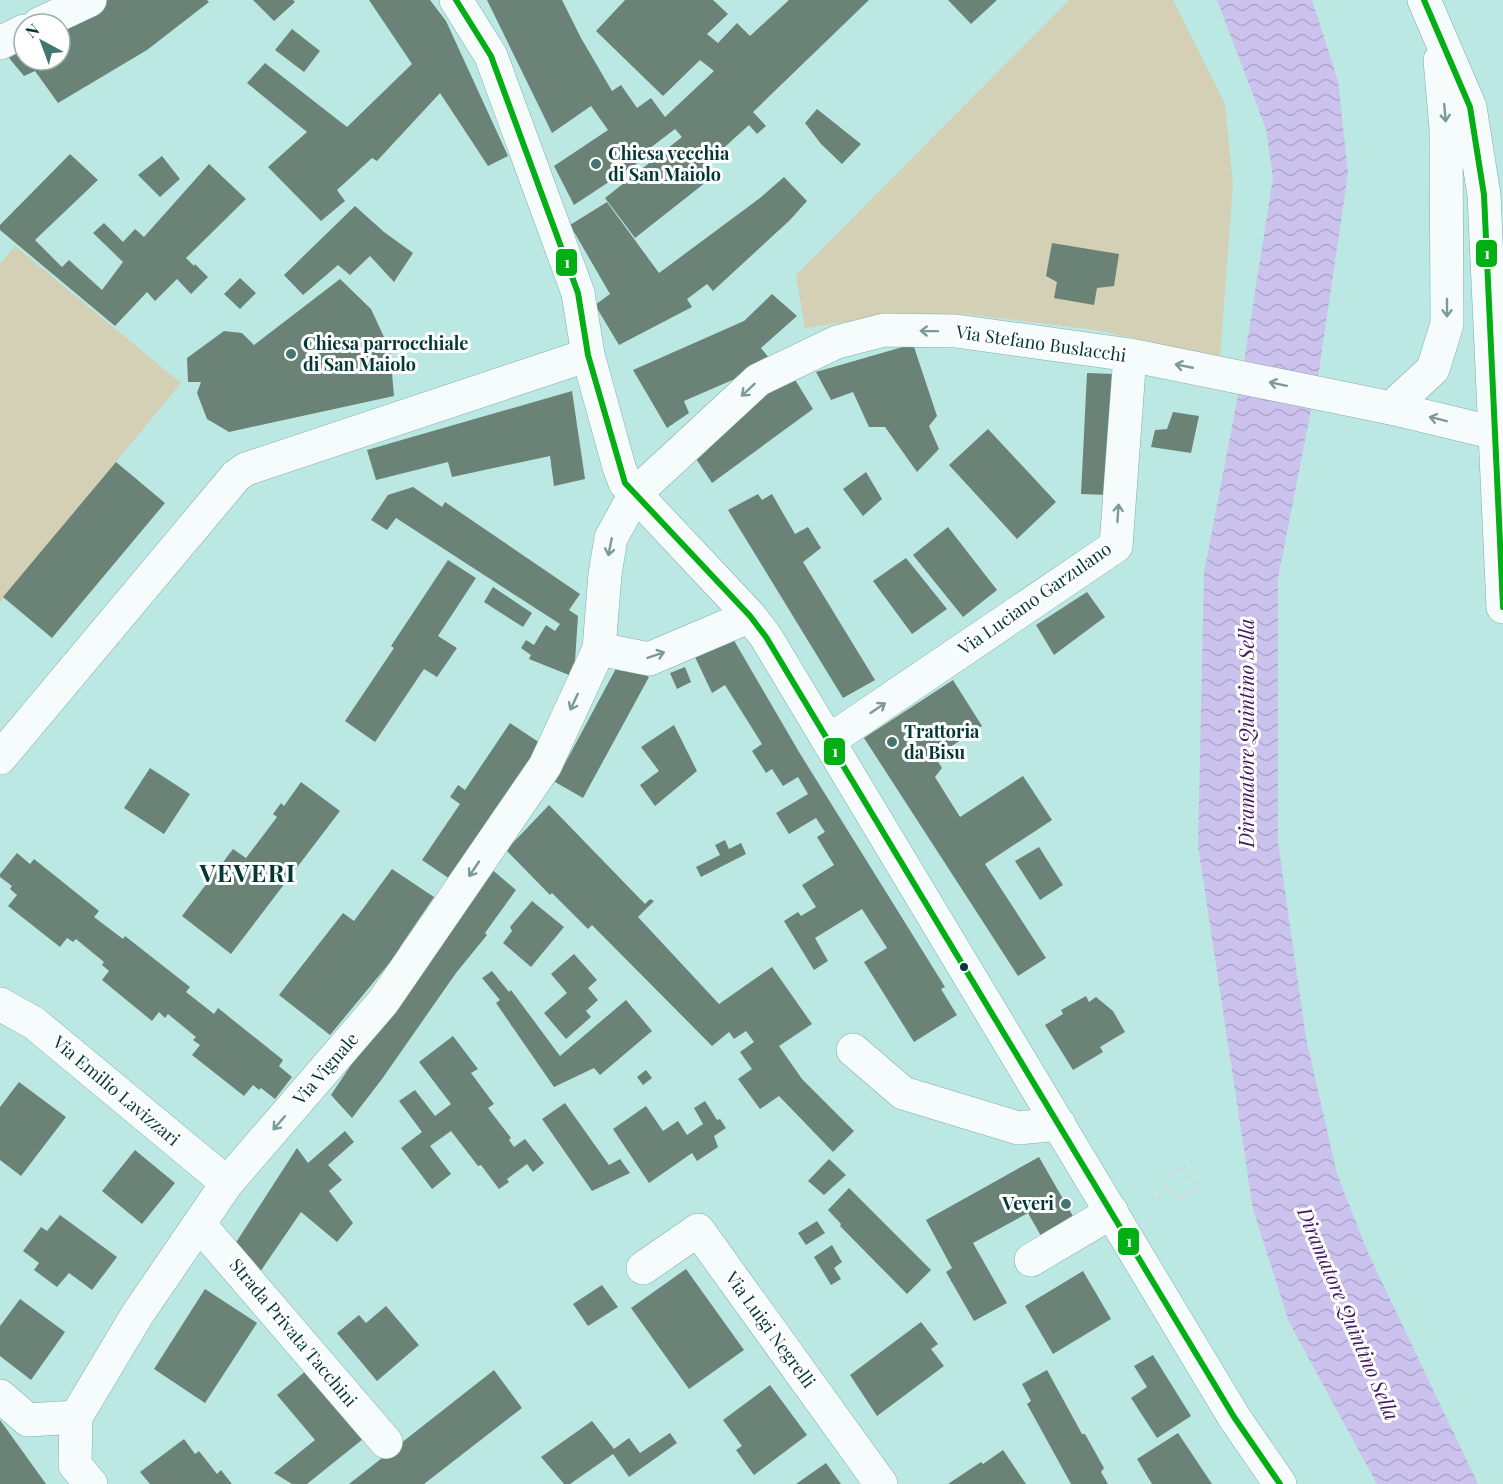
<svg xmlns="http://www.w3.org/2000/svg" width="1503" height="1484" viewBox="0 0 1503 1484" font-family="'Playfair Display',serif">
	<defs>
		<pattern id="water-waves" width="16" height="10" patternUnits="userSpaceOnUse" patternTransform="scale(1.5)"><rect width="16" height="10" fill="#cbc2ee"/><path d="M0 5q4-4 8 0t8 0" fill="none" stroke="#ada7cd"/></pattern>
	</defs>
	<rect width="100%" height="100%" fill="#bbe8e3"/>
	<path fill="#d4d0b5" d="M1069,0H1173L1225,104L1233,185L1220,357L1096,330L965,314L871,318L805,328L796,275Z
		M15,246L181,383L0,602V264Z"/>
	<path fill="url(#water-waves)" d="M1217,0H1312L1338,81L1348,173L1318,377L1244,362L1273,178L1266,129Z
		M1239,390L1312,405L1278,578V842L1306,1038L1337,1174L1368,1253L1478,1484H1377L1289,1322L1253,1209L1198,846L1204,573Z"/>
	<path fill="#6b8377" d="M107,0H207L209,2L147,50L58,103L35,71L24,76L9,58L24,49V60H60V29Z
		M253,0H293L295,2L274,21Z
		M369,0H430L446,21L508,156L488,166L440,93L377,161L372,158L337,190L345,201L321,221L268,167L307,132L247,83L265,63L347,127L412,64Z
		M487,0H562L581,38L612,91L621,85L637,108L651,98L665,117L714,71L700,60L663,96L596,31L625,0H713L728,14L707,34L718,43L737,23L750,36L789,0H869L753,112L766,126L757,134L749,125L706,164L715,175L635,238L605,198L682,137L675,129L637,158L639,162L574,205L554,166L608,130L591,106L552,133Z
		M948,0H997L971,24Z
		M292,29L320,51L304,72L275,50Z
		M817,109L861,144L842,164L821,144L805,123Z
		M70,154L98,180L35,240L62,267L69,260L102,290L123,262L93,233L104,223L123,242L135,229L144,237L209,164L246,199L186,258L194,266L195,264L208,277L191,294L177,279L155,301L147,292L115,326L0,230V225Z
		M162,156L180,179L160,197L138,175Z
		M784,177L807,201L790,220L713,291L707,284L687,299L692,307L619,345L595,305L610,294L570,225L607,202L659,273L760,198Z
		M355,206L384,232L413,253L394,282L370,256L350,275L338,265L303,295L284,275Z
		M1052,243L1119,254L1114,286L1097,288L1094,305L1054,298L1057,282L1046,276Z
		M240,278L256,293L240,309L224,294Z
		M340,279L371,309L390,350L394,396L229,432L207,419L197,393L201,382H188L187,358L224,331L242,333L254,345Z
		M772,294L797,316L761,348L770,359L737,378L684,401L689,413L667,428L633,370L744,321Z
		M913,344L937,416L929,426L939,449L917,472L885,427H869L853,392L831,400L816,372Z
		M1087,373L1114,374L1107,495L1081,494Z
		M794,378L813,409L712,483L693,454L768,388Z
		M572,391L585,479L554,486L550,456L452,477L448,462L376,480L367,450Z
		M1173,412L1199,416L1191,453L1151,447L1155,430L1167,429Z
		M988,429L1056,502L1017,539L949,465Z
		M116,462L165,503L52,638L3,597Z
		M866,472L882,499L863,516L843,489Z
		M413,487L442,507L445,502L580,594L569,610L578,616L574,677L529,659L531,655L521,648L526,640L534,645L546,625L555,631L560,624L396,518L387,530L371,520L388,495Z
		M758,494L762,500L772,494L795,534L808,527L821,548L803,562L875,680L843,698L728,510Z
		M948,527L997,590L963,617L913,555Z
		M906,558L947,609L912,634L873,581Z
		M448,560L476,578L438,636L457,648L437,677L424,669L375,742L345,721L394,648L391,646Z
		M493,587L532,613L523,627L484,602Z
		M1087,592L1105,617L1054,655L1036,625Z
		M732,637L799,752L945,987L941,989L957,1015L914,1042L864,962L887,948L862,909L815,938L828,961L814,970L784,921L798,912L801,916L816,907L802,885L834,865L817,837L825,832L816,818L789,834L776,813L808,794L798,777L783,786L772,769L766,773L752,751L762,744L725,685L712,693L695,657Z
		M620,661L649,677L583,798L555,782Z
		M685,667L691,682L677,689L670,673Z
		M953,680L982,726L935,757L942,768L935,777L960,817L1023,776L1052,820L985,864L1046,958L1018,976L864,738Z
		M510,723L540,743L450,879L422,860L460,804L450,797L458,785L465,790Z
		M674,725L697,771L655,806L640,785L659,771L641,747Z
		M150,768L190,794L164,834L124,808Z
		M301,782L340,811L231,954L182,916L233,849L246,858L277,817L273,814L281,803L284,806Z
		M549,805L645,904L650,899L654,901L638,917L719,1004L772,967L812,1024L779,1046L802,1079L854,1131L833,1152L779,1096L760,1109L738,1079L752,1069L740,1052L754,1042L746,1031L734,1039L729,1032L712,1046L592,925L588,929L552,893L550,895L506,850Z
		M725,840L729,849L741,843L746,854L701,877L696,867L720,855L715,845Z
		M1039,847L1063,885L1040,900L1015,861Z
		M17,853L30,864L34,859L99,911L94,917L123,939L125,936L190,987L186,992L214,1014L218,1008L283,1060L279,1066L292,1077L275,1099L261,1088L259,1090L253,1085L244,1096L192,1055L200,1045L193,1040L196,1037L168,1014L165,1018L159,1012L152,1021L102,980L109,971L102,965L104,962L76,939L73,942L67,938L60,947L8,906L17,895L10,889L12,886L0,877V874Z
		M489,867L516,890L485,933L487,935L456,973L382,1079L352,1118L331,1095L395,999Z
		M392,869L434,897L400,947L401,949L330,1035L279,995L343,913L354,921Z
		M532,901L564,927L531,967L503,943L512,931L510,927Z
		M574,954L597,980L588,988L598,1000L586,1011L591,1017L566,1039L544,1013L567,993L551,974Z
		M492,971L509,992L511,990L560,1056L626,1000L652,1031L600,1075L594,1068L554,1087L496,1003L500,1000L482,978Z
		M1086,996L1089,1002L1096,997L1113,1011L1125,1032L1100,1047L1103,1052L1073,1070L1045,1025L1063,1014L1061,1010Z
		M453,1036L478,1069L471,1073L494,1104L488,1108L511,1138L509,1140L514,1147L525,1139L544,1163L533,1172L527,1164L507,1179L509,1182L499,1189L481,1165L478,1166L451,1131L430,1146L451,1174L432,1189L401,1148L422,1132L399,1101L415,1090L435,1116L451,1104L419,1062Z
		M646,1070L652,1078L643,1085L637,1077Z
		M19,1082L66,1117L21,1176L0,1160V1107Z
		M705,1101L717,1120L720,1119L726,1128L714,1136L718,1147L697,1161L692,1153L649,1183L613,1129L646,1106L663,1131L678,1121L687,1135L703,1124L694,1108Z
		M565,1103L609,1165L620,1159L630,1173L592,1191L542,1119Z
		M345,1131L354,1142L328,1165L342,1180L329,1191L353,1223L337,1242L301,1212L260,1272L235,1244L297,1148L308,1163Z
		M135,1150L175,1183L142,1224L102,1191Z
		M1039,1157L1078,1225L1045,1243L1028,1213L973,1243L1007,1303L974,1321L946,1272L952,1268L926,1220Z
		M829,1159L846,1175L824,1195L808,1181Z
		M849,1188L931,1270L907,1294L840,1226L841,1224L828,1210Z
		M60,1215L117,1257L92,1290L69,1273L57,1287L34,1270L39,1263L23,1251L41,1227L47,1231Z
		M817,1221L825,1233L806,1245L798,1233Z
		M832,1245L842,1262L834,1268L841,1279L831,1285L814,1257Z
		M686,1269L744,1350L689,1389L631,1308Z
		M1083,1271L1111,1319L1053,1354L1025,1306Z
		M602,1285L618,1307L588,1326L573,1304Z
		M205,1289L257,1323L205,1403L154,1369Z
		M20,1299L65,1332L31,1380L0,1356V1326Z
		M386,1306L419,1345L377,1381L337,1333L359,1315L366,1323Z
		M921,1322L938,1344L931,1349L944,1366L877,1416L850,1375Z
		M1153,1355L1191,1416L1157,1438L1131,1398L1147,1387L1134,1366Z
		M307,1370L363,1439L307,1484H292L274,1473L315,1440L277,1395Z
		M494,1370L522,1408L424,1484H349Z
		M1047,1370L1082,1434H1085L1104,1468L1101,1472L1108,1484H1071L1027,1404L1031,1401L1022,1384Z
		M770,1385L807,1435L754,1475L736,1450L742,1446L723,1420Z
		M0,1420L46,1484H0Z
		M592,1421L614,1449L629,1438L640,1453L670,1433L677,1443L629,1477L613,1454L570,1484H564L541,1457Z
		M1178,1433L1212,1484H1152L1137,1459Z
		M184,1439L195,1454L199,1451L217,1474L221,1470L232,1484H150L140,1472Z
		M1003,1450L1026,1484H948L981,1462L983,1464Z
		M826,1463L841,1484H796Z"/>
	<g fill="none" stroke-linecap="round" stroke-linejoin="round">
		<g stroke="#82ada9" stroke-width="34">
			<path id="minor" d="M456,0L491,56L578,293L588,355L619,467L625,483L750,616L766,637L1234,1417L1280,1484
				M39,24L90,0
				M0,43L24,31
				M599,649L649,659L750,616
				M830,740L1116,546L1130,355
				M0,758L236,476L246,469L588,355
				M0,1004L34,1023L227,1183
				M853,1050L903,1093L1018,1128L1059,1124
				M199,1224L386,1442
				M1031,1260L1112,1212
				M643,1268L698,1230L881,1484
				M0,1396L28,1420L76,1417
				M91,1484L75,1465L76,1417L137,1315L227,1183L383,1002L545,766L599,649L605,574L611,538L635,494L758,380L837,342L884,330L956,331L1130,355L1391,408L1495,433"/>
		</g>
		<g stroke="#82ada9" stroke-width="34">
			<path id="major" d="M1424,0L1470,107L1484,195L1503,607
				M1391,408L1433,369L1447,324L1446,128L1440,60"/>
		</g>
		<path stroke="#cddcda" stroke-width="4" stroke-dasharray="3 3" stroke-linecap="butt" d="M1184,1166L1197,1188L1177,1200L1164,1179Z
			M1153,1200L1170,1189"/>
		<use href="#minor" stroke="#f5fcfb" stroke-width="33"/>
		<use href="#major" stroke="#f5fcfb" stroke-width="33"/>
		<g stroke="#fff" stroke-width="10">
			<path id="bus-1" d="M456,0L491,56L578,293L588,355L625,483L750,616L766,637L1234,1417L1280,1484
				M1424,0L1470,107L1484,195L1503,607"/>
		</g>
		<use href="#bus-1" stroke="#02af15" stroke-width="6"/>
	</g>
	<defs><path id="oneway-shaft" d="M-6 0H5M1.5-3L5.5 0L1.5 3" fill="none" stroke-width="1.6" stroke-linecap="round" stroke-linejoin="round" transform="scale(1.5)"/></defs>
	<g stroke="#7c9a98">
		<use href="#oneway-shaft" transform="translate(1445 113) rotate(85)"/>
		<use href="#oneway-shaft" transform="translate(1447 308) rotate(90)"/>
		<use href="#oneway-shaft" transform="translate(929 331) rotate(-179)"/>
		<use href="#oneway-shaft" transform="translate(1184 366) rotate(-169)"/>
		<use href="#oneway-shaft" transform="translate(1278 384) rotate(-168)"/>
		<use href="#oneway-shaft" transform="translate(748 390) rotate(137)"/>
		<use href="#oneway-shaft" transform="translate(1438 419) rotate(-166)"/>
		<use href="#oneway-shaft" transform="translate(1118 513) rotate(-86)"/>
		<use href="#oneway-shaft" transform="translate(610 547) rotate(101)"/>
		<use href="#oneway-shaft" transform="translate(656 655) rotate(-19)"/>
		<use href="#oneway-shaft" transform="translate(574 702) rotate(115)"/>
		<use href="#oneway-shaft" transform="translate(878 708) rotate(-34)"/>
		<use href="#oneway-shaft" transform="translate(474 869) rotate(124)"/>
		<use href="#oneway-shaft" transform="translate(279 1123) rotate(131)"/>
	</g>
	<g fill="#447671" stroke="#fff" stroke-width="2">
		<circle cx="596" cy="164" r="6"/>
		<circle cx="291" cy="354" r="6"/>
		<circle cx="892" cy="742" r="6"/>
		<circle cx="1066" cy="1204" r="6"/>
	</g>
	<circle fill="#043834" stroke="#fff" stroke-width="2" cx="964" cy="967" r="5"/>
	<g text-anchor="middle" stroke-width="6" stroke-linejoin="round" paint-order="stroke">
		<g font-size="18" font-weight="bold" fill="#043834" stroke="#fff" text-anchor="start">
			<text x="608" y="160">Chiesa vecchia<tspan x="608" dy="21">di San Maiolo</tspan></text>
			<text x="303" y="350">Chiesa parrocchiale<tspan x="303" dy="21">di San Maiolo</tspan></text>
			<text x="904" y="738">Trattoria<tspan x="904" dy="21">da Bisu</tspan></text>
			<text x="1054" y="1210" text-anchor="end">Veveri</text>
		</g>
		<g font-size="18" fill="#043834" stroke="#fff">
			<text transform="translate(1041 344) rotate(8)" y="6">Via Stefano Buslacchi</text>
			<text transform="translate(1035 599) rotate(-35)" y="6">Via Luciano Garzulano</text>
			<text transform="translate(326 1069) rotate(-49)" y="6">Via Vignale</text>
			<text transform="translate(116 1091) rotate(40)" y="6">Via Emilio Lavizzari</text>
			<text transform="translate(770 1330) rotate(54)" y="6">Via Luigi Negrelli</text>
			<text transform="translate(293 1333) rotate(50)" y="6">Strada Privata Tacchini</text>
		</g>
		<g font-size="20" font-style="italic" fill="#431863" stroke="#fff">
			<text transform="translate(1247 733) rotate(-90)" y="7">Diramatore Quintino Sella</text>
			<text transform="translate(1348 1314) rotate(67)" y="7">Diramatore Quintino Sella</text>
		</g>
		<g font-size="24" font-weight="bold" letter-spacing="1.5" fill="#043834" stroke="#fff">
			<text x="248" y="882">VEVERI</text>
		</g>
	</g>
	<g stroke="#fff" stroke-width="2">
		<rect x="1475" y="239" width="23" height="29" rx="6" fill="#02af15"/>
		<rect x="555" y="248" width="23" height="29" rx="6" fill="#02af15"/>
		<rect x="823" y="737" width="23" height="29" rx="6" fill="#02af15"/>
		<rect x="1117" y="1227" width="23" height="29" rx="6" fill="#02af15"/>
	</g>
	<g font-size="16" text-anchor="middle" font-weight="bold" fill="#fff">
		<text x="1487" y="259">1</text>
		<text x="567" y="268">1</text>
		<text x="835" y="757">1</text>
		<text x="1129" y="1247">1</text>
	</g>
	<g transform="translate(42 42) rotate(319)"><circle r="28" fill="#ffffff" stroke="#9bafae" stroke-width="1.5"/>
	<path d="M0-4.5L10 22L0 15L-10 22Z" fill="#447671"/>
	<text y="-9" font-size="16" font-weight="bold" text-anchor="middle" fill="#043834">N</text>
	</g>
</svg>
